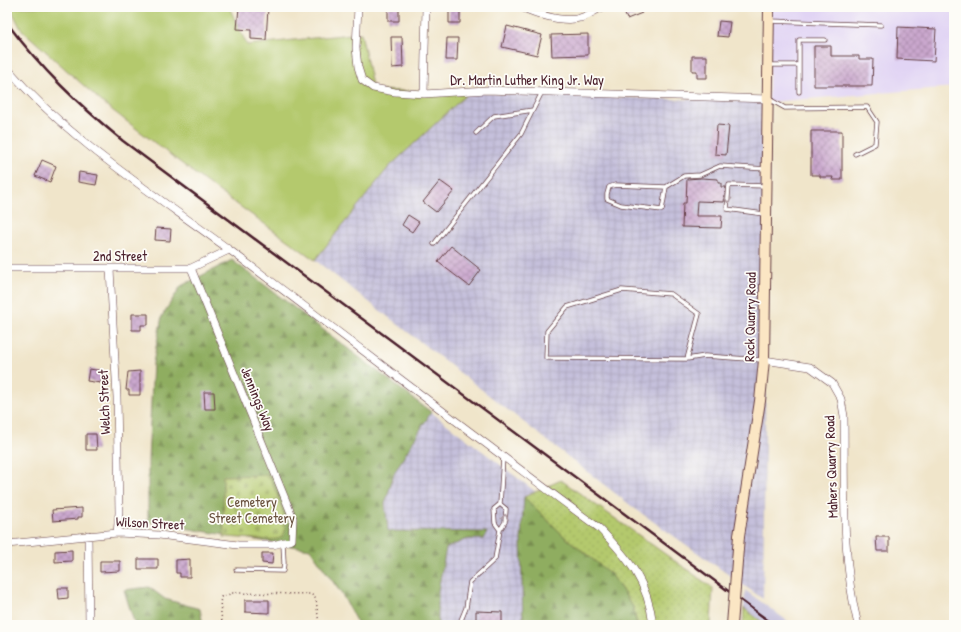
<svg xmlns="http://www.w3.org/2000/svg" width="961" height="632" viewBox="0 0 961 632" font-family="'Patrick Hand',sans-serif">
	<defs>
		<pattern id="industrial-grid" width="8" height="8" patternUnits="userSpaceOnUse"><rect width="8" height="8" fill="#c5c0db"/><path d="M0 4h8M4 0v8" fill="none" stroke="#aba5bc"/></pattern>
		<pattern id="grass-dots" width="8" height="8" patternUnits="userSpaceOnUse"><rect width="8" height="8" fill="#b4c96d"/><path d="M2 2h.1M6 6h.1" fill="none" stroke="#9cac5f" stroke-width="1.8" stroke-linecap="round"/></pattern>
		<pattern id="forest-firs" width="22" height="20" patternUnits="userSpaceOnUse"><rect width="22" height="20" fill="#8fad60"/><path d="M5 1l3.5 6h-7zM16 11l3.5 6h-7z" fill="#778c4f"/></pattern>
		<pattern id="cemetery-stones" width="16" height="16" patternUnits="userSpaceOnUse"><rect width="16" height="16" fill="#b4c96d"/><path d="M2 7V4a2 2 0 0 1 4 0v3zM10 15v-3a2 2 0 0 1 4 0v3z" fill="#9cac5f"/></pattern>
		<pattern id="building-cross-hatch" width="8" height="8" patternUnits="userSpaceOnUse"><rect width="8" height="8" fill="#caa7ce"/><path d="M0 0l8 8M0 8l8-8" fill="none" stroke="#a687a7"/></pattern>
	</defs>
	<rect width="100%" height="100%" fill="#fdfcf7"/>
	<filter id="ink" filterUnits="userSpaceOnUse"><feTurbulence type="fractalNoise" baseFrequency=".025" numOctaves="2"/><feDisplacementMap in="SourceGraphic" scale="8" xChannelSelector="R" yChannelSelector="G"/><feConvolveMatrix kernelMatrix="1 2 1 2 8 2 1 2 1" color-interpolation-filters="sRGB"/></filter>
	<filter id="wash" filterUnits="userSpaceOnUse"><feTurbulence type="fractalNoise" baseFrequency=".012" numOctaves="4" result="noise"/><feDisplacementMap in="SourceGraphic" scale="16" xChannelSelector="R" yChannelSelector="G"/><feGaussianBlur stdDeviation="0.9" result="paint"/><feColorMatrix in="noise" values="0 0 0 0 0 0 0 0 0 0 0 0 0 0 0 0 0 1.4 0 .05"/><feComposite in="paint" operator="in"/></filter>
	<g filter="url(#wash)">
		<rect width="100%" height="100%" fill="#f0e5ca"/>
		<path fill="#e1d4f4" d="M770,7H954V87L769,102Z"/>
		<path fill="url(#industrial-grid)" d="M468,93L769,102L763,599L634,508L315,260L388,168Z
			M431,412L536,492L524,498L521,539L523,625H438V591L446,548L468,539H484L486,532L388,531L385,504L394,473Z"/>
		<path fill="#c5c0db" d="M745,590L793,625H766L744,608Z"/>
		<path fill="url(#grass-dots)" stroke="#7f744c" d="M561,480L713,588L711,625H637L633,607L524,497Z
			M744,608L766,625H743Z"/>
		<path fill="url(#forest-firs)" stroke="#6c6646" d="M232,260L431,412L394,473L385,504L388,531L487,532L484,539H468L446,548L438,591V625H358L343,596L310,549L148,522V460L153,363L162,316L181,286Z
			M524,497L565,537L612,575L633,607L637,625H523L521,539Z
			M149,587L165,599L200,609L203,625H135L124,590Z"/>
		<path fill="url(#cemetery-stones)" stroke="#7f744c" d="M269,475C274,488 295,530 280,538C272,542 235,537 224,537L223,476Z"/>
		<path fill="#b4c96d" stroke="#7f744c" d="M10,7H229L247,45L361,33L373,90L468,93L388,168L315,260L203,180L103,103L21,29Z"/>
		<g id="blocks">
			<path fill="url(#building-cross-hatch)" d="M239,7L268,8L266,40L251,39V30L237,29Z
				M388,7H399V21H388Z
				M449,7H460V23H449Z
				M631,7H639L642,13L627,19L623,10Z
				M719,21L730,22L728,37L717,36Z
				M507,26L542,35L537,55L502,47Z
				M898,27L936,29L934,61L897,59Z
				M588,34V55L552,56L551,35Z
				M391,37H402L403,67L392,68Z
				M447,38H458L457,60H446Z
				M814,46H831V56H859V59H873L872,86H814Z
				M692,56H707V78H697V71H692Z
				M717,125L729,126L726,155L715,154Z
				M811,131H842V180H832L833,177H820V175H811Z
				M42,160L56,166L50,182L35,176Z
				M79,172L98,175L96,185L78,182Z
				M701,178L718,179V183H721V187H726L724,202L697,201L696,216H722L721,228L682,227L683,203H686L687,179Z
				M440,181L454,191L436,212L423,202Z
				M408,215L419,222L412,232L402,225Z
				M156,228L171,229L170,241L155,240Z
				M451,246L481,270L469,286L438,262Z
				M132,314H148V325H141V330H132Z
				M89,369L103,371L101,383L87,381Z
				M140,371V395H129V390H126L128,372Z
				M204,392H214L215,409H205Z
				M86,434H96L97,450H86Z
				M82,508V517H78V519L53,521L52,510Z
				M876,537H889V551H877Z
				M72,550V561L55,562V551Z
				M262,553H273L272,564L262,563Z
				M138,559H158V569H138Z
				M190,559V577H180V573H176V560Z
				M100,561H120V571L100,572Z
				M58,588H68V598L59,599Z
				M245,600H269V613L245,612Z
				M476,611L502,612V625H476Z"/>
		</g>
	</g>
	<g filter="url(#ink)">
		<use href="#blocks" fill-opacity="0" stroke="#633d43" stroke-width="1"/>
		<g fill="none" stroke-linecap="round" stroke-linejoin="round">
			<g stroke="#633d43" stroke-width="5">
				<path id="lane" d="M770,21L881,25
					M770,65H799V92
					M799,65V40H825
					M769,99L785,108L867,107L877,122L875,144L855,154
					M476,133L494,116L533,110
					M666,187L662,210L621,205L607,199V194L609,187L615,185L666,187L684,176L700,175L720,166L766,169
					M764,214L727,209L729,185L766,186
					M434,244L521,134L542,92
					M687,359L699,314L671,294L622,290L567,307L547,331L546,358L687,359L705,356L762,360
					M500,504L506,509L505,522L500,530L495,523L494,509L500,504L503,457
					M236,570L283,571L284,563L283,543
					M459,625L466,608L470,582L495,559L500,530"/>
			</g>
			<g stroke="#633d43" stroke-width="8">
				<path id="street" d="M358,7L356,48L358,67L362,80L373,88L395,92L424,94L487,90L768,99
					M521,7C537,14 562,23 580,18C588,16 595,10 603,7
					M7,68C71,142 153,193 231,251C354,343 475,437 599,528C628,558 648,581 653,625
					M424,94L426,7
					M7,268H191L229,250
					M110,269L117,397L119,513L117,533
					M764,360L810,367L832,383L841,399L844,416C845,486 841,557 858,625
					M88,535L89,625
					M7,544L117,533L159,535L238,545H273L292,540L293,518L191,268"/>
			</g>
			<g stroke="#633d43" stroke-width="12">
				<path id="secondary" d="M739,536L760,401L764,360L769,7"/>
			</g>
			<path stroke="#633d43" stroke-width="1.5" stroke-dasharray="1 3" stroke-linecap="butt" d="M222,625C222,615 219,607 221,597L233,593L311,594L316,599L319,625"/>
			<use href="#lane" stroke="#fff" stroke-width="3.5"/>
			<use href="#street" stroke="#fff" stroke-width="7"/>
			<use href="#secondary" stroke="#fbe6c4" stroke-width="10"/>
			<path stroke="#4a1f2b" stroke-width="2.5" d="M7,23C42,70 78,104 123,141L774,625"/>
			<g stroke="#633d43" stroke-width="12" stroke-linecap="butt">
				<path id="secondary-bridge" d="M732,625L739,536"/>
			</g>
			<use href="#secondary-bridge" stroke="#fbe6c4" stroke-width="10"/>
		</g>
		<defs><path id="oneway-chevron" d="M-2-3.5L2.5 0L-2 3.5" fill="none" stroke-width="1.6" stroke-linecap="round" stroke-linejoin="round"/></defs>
		<g stroke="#ae9aa0">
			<use href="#oneway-chevron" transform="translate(728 200) rotate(94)"/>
			<use href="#oneway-chevron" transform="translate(505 517) rotate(-81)"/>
		</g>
	</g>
	<g text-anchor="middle" stroke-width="3.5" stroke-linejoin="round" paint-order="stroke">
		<g font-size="14" fill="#4a1f2b" stroke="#fdfcf7">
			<text x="527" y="85">Dr. Martin Luther King Jr. Way</text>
			<text x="120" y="261">2nd Street</text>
			<text transform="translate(750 317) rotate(-89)" y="5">Rock Quarry Road</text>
			<text transform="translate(258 399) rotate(68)" y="5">Jennings Way</text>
			<text transform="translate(104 402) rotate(-92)" y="5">Welch Street</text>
			<text transform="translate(831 467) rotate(-92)" y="5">Mahers Quarry Road</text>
			<text transform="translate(150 523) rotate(3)" y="5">Wilson Street</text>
		</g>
		<g font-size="14" fill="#6a523f" stroke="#fdfcf7">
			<text x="252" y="507">Cemetery<tspan x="252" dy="16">Street Cemetery</tspan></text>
		</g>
	</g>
	<rect width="961" height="632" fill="none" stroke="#fdfcf7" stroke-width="24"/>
</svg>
